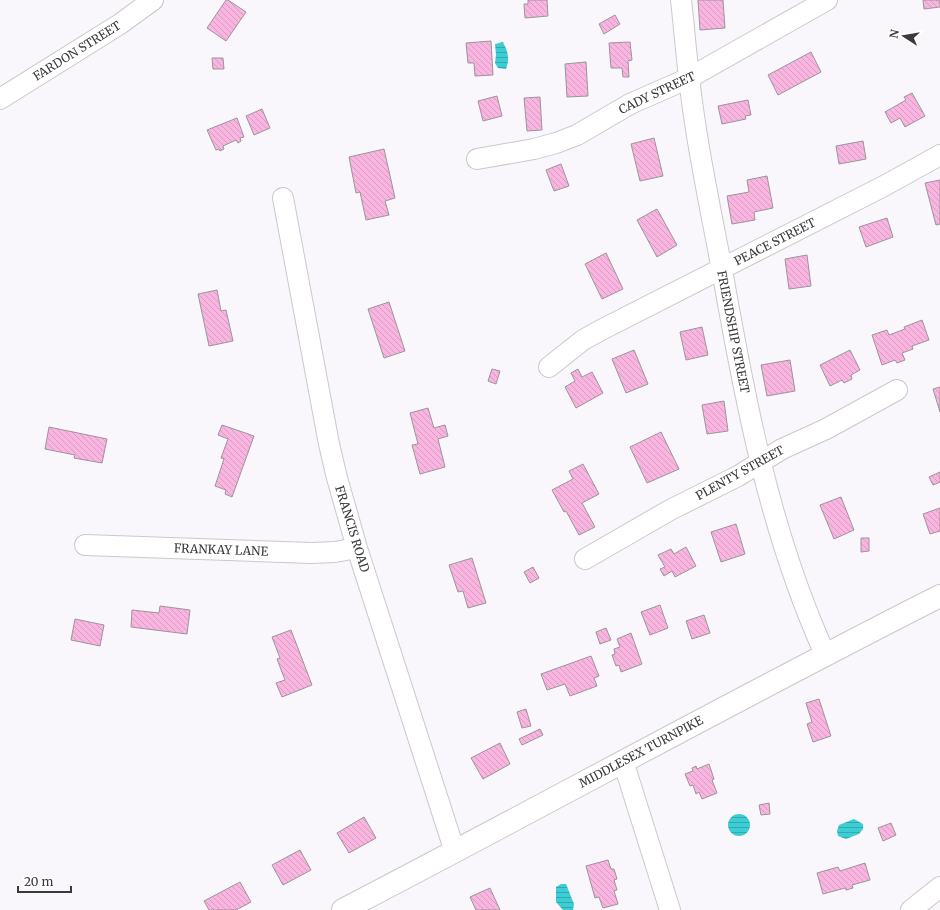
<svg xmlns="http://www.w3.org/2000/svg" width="940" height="910" viewBox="0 0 940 910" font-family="Merriweather,serif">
	<defs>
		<pattern id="water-rules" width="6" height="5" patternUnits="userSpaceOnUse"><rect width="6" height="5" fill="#3cced4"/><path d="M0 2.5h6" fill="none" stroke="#33a8ad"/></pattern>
		<pattern id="building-back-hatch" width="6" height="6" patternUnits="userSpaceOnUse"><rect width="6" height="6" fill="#f9b5e0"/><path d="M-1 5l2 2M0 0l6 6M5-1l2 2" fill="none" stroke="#d69cc1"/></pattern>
	</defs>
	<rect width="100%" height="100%" fill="#f9f6fc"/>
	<path fill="url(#water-rules)" d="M503,42C508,52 510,58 506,69L498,68L495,63L496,55L495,44Z
		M728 825a11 11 0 1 1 22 0a11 11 0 1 1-22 0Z
		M854,819L863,824V829L859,834L846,839L838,836L837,831L839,825Z
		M561,884H566L574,904L573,910H563L556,902V887Z"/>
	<path fill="url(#building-back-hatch)" stroke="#9b9599" d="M226,0H228L246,12L226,41L207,28Z
		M528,0H547L548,16L525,18L524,4H528Z
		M698,0H723L725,28L700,30Z
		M923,0H940V7L924,9Z
		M615,15L620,24L604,34L599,24Z
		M491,41L493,75L475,76L474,63H468L466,43Z
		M630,42L632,60L628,61L629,77H623L622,68H611L609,43Z
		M811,52L821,72L778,95L768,75Z
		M212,58H223L224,69H213Z
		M586,62L588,96L567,97L565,64Z
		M912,93L925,116L905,127L900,118L891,123L885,112L906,100L904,97Z
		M497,96L502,116L483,121L478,101Z
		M540,97L542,130L527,131L524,98Z
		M748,100L751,115L745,116L746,119L722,124L718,106Z
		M262,109L270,128L254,135L246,116Z
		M237,118L244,137L240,138L241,141L238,143L236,140L223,146L224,149L220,151L219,149L216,150L207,130Z
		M654,138L663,176L640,181L631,144Z
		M863,141L866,159L839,164L836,146Z
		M384,149L395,198L385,201L389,215L366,220L360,192L356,193L349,157Z
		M561,164L569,186L554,191L546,170Z
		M767,176L773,208L754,212L755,220L732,224L727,196L749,192L747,180Z
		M940,180V224L936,225L925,183Z
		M657,209L677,245L657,257L637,220Z
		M887,218L893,237L866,247L859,227Z
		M606,253L623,289L602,299L585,264Z
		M807,255L811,286L789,289L785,259Z
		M217,290L221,311L226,310L233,341L209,346L198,294Z
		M389,302L405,351L384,358L368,309Z
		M922,320L929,340L912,346L913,349L902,353L905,360L897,363L895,360L882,365L872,335L887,330L889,335L905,329L904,327Z
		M702,327L708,355L686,360L680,332Z
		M634,350L648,384L626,393L612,359Z
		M850,350L860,370L851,375L852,379L844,383L842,380L830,386L820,365Z
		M790,360L795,391L767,396L761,365Z
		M492,369L500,371L496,384L488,381Z
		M578,369L582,377L592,372L603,393L576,408L565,387L575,381L571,373Z
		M940,387V412L933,389Z
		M724,401L728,431L707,434L702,405Z
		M428,408L434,428L445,425L448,436L438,439L445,467L420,474L412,445L418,444L410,413Z
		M222,425L254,436L232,497L225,494L226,490L215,486L224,459L221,458L228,439L218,435Z
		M49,427L107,439L102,463L74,458L75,455L45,449Z
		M661,432L679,469L647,483L630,447Z
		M583,464L599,494L582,503L595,527L579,535L566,511L564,512L552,490L573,479L569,471Z
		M940,472V482L933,485L929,477Z
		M841,497L854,530L834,539L820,505Z
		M940,508V531L930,534L923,514Z
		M736,524L745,554L721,562L711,532Z
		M861,538H869V551L861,552Z
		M686,547L696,566L675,577L672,571L664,576L660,569L665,567L658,555L671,549L674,554Z
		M472,558L486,603L468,608L463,591L458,592L449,565Z
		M533,567L539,578L530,583L524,572Z
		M660,605L668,628L650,635L641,612Z
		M160,606L190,610L187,634L131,627L132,610L159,613Z
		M704,615L710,633L692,639L686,621Z
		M75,619L104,625L100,646L71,640Z
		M606,628L611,640L600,644L596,632Z
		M291,630L312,685L282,697L276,683L285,680L277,659L280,658L272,637Z
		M631,633L642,664L621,672L619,665L616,666L612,655L615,654L614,649L620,647L617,639Z
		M591,656L599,676L594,678L597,686L570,696L565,684L547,690L541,674Z
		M819,699L831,736L813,742L807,724L812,722L806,703Z
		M526,709L531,726L522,728L517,712Z
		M540,729L543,735L522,745L519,739Z
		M500,743L510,764L483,779L471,758Z
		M709,764L714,779L712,780L717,793L702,799L699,792L696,794L693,785L690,786L685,774L693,771L692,768L696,766L697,769Z
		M769,803L770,814L761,815L759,805Z
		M364,817L376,838L349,853L337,833Z
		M891,823L896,835L883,841L878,828Z
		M300,850L311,870L283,885L272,865Z
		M608,860L611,869H614L617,879L614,880L617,890L614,891L618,904L603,908L599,897L595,898L586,866Z
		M865,863L870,880L852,885L853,888L846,890L845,888L823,894L817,873L838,867L840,871Z
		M240,882L251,902L236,910H209L204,901Z
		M490,888L500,910H476L470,897Z"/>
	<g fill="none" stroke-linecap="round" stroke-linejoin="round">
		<g stroke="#cbc8cd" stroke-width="22">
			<path id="minor" d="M681,0C684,26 686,52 689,77C696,142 710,206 722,270C745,401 770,533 825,654
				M0,99L120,24L153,0
				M477,159L534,149L556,143L577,135L630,104L689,78L827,0
				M283,198L329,444L337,478L357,548L455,852
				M549,367L583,340L601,330L884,186L940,155
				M85,545L312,553L335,552L357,548
				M585,559L670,510L738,476L782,449L826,429L897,390
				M623,761L670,910
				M911,910L940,887"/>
		</g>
		<g stroke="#cbc8cd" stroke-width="24">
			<path id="secondary" d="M343,910C543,806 740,697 940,596"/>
		</g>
		<use href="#minor" stroke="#fff" stroke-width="20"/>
		<use href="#secondary" stroke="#fff" stroke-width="22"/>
	</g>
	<g text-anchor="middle" stroke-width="3.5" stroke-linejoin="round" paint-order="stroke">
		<g font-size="12" fill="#3a393b" stroke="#fff">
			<text transform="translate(77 51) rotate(-32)" y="4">FARDON STREET</text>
			<text transform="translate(657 93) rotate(-25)" y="4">CADY STREET</text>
			<text transform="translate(775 242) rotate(-27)" y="4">PEACE STREET</text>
			<text transform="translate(733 332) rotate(79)" y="4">FRIENDSHIP STREET</text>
			<text transform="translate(740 473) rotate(-29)" y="4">PLENTY STREET</text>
			<text transform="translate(352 529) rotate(73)" y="4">FRANCIS ROAD</text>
			<text transform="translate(221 550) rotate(2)" y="4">FRANKAY LANE</text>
			<text transform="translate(641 752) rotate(-28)" y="4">MIDDLESEX TURNPIKE</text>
		</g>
	</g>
	<g transform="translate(904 36) rotate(282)" stroke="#ffffff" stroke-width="3" paint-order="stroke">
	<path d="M0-3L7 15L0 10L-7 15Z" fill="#3a393b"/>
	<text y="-6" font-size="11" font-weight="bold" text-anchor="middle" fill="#3a393b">N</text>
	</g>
	<path d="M18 886v6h53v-6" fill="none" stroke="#3a393b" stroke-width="2"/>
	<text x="24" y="886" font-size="12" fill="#3a393b" stroke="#ffffff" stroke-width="3" paint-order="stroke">20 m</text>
</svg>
